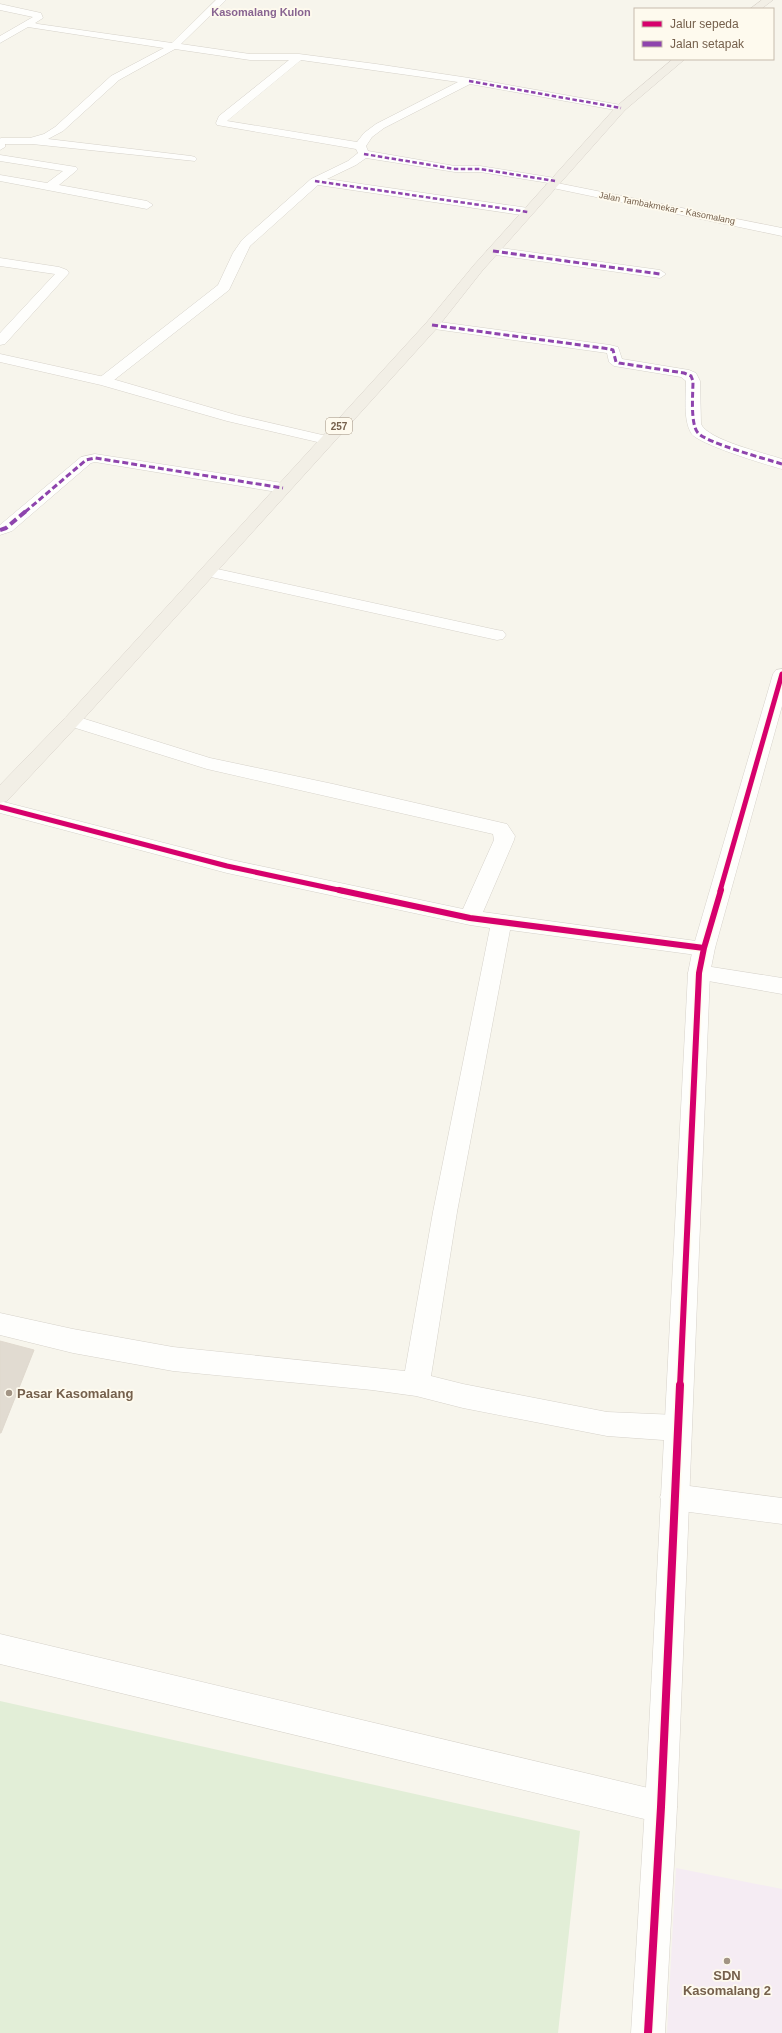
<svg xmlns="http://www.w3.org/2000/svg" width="782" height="2033" viewBox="0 0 782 2033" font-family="Arial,sans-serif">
	<rect width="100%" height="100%" fill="#f7f5ec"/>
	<path fill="#f5ecf3" d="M676,1868L782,1889V2033H667Z"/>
	<path fill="#e2eed7" d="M0,1701L580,1831L558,2033H0Z"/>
	<path fill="#e1dbd1" stroke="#e0d9ce" d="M0,1341L34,1350L1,1433H0Z"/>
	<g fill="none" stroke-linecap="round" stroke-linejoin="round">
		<g stroke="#d6d2ca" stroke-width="1">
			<path id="street" d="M216,0H226L181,44L250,54H299L376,64L469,78L621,105L626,108L621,111L470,84L384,128L372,137L366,146L368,151L455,166H480L555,178L561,181L555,184L480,172H455L366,158L356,165L327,179L528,208L534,212L528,216L318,185L250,246L229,290L109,384H99L97,381L99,378L218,285L233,253L242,240L311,179L348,161L358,153L356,149L217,125L216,123L219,116L289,60H250L175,49L119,80L63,131L48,139L191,156L195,157L197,159L195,161L32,144H0L1,138H30L44,134L55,127L111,76L164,48L28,27L0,43V36L33,17L0,10V4L41,13L43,18L35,23L38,24L172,43ZM301,60L458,82L376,124L364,133L357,142L227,121Z
				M0,155L76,167L78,169L76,171L59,185L147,201L153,205L147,209L0,181V175L47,183L63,171L0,161Z
				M493,247L660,270L666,274L660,278L489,254L487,251Z
				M0,258L59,267L67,270L69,273L5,344L0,345V333L55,274L0,266Z
				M432,321L610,345L618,347L622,359L689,370L696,373L700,381L701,424C708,440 764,453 782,459V469C767,465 697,444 691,433C683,419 686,397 686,381L681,377L614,366L609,362L607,353L427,328L425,325Z
				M95,454L283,483L288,485L291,488L288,491L283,493L95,462L91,463L12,531L0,535V525L81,457Z
				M208,567L497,630L503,631L506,635L503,639L497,640L202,575L200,572L202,569Z
				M72,715L210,758L333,784L507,824L515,836L514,840L483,912L711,943L715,948L711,953L704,956L510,930L457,1212L431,1376L463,1384L607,1412L677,1415L687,1419L691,1428L687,1437L677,1441L607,1436L463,1408L416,1396L372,1390L173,1371L73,1353L0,1335V1313L73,1329L173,1347L405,1371L433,1212L490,928L470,925L227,873L0,813V801L227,859L463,909L494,840L493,834L207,769L66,725L63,721L66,717Z
				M699,965L782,978V994L691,978L688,973L691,968Z
				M674,1484L782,1498V1524L674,1510L664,1506L660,1497L664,1488Z
				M0,1634L661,1791L672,1796L677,1807L672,1818L661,1823L0,1664Z"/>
		</g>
		<g stroke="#d7d2ca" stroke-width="1">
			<path id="secondary" d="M0,138L5,141V147L0,150Z
				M552,182L782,228V236L548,187L546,185Z
				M0,354L109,378L236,415L331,437L333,440L331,443L326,444L227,421L101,385L0,362Z
				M782,669V706L715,948L710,973L677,1807L665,2033H631L645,1807L688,973L693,948L773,674L776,670Z"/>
		</g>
		<g stroke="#d8d2ca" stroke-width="1">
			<path id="primary" d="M762,0H773L761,9H750Z
				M673,59H685L625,110L482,271L437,328L78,725L7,801L0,803V785L66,717L427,322L474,265L617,106Z"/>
		</g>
		<use href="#street" fill="#fefefc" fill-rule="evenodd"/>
		<use href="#secondary" fill="#fefefc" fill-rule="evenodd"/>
		<use href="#primary" fill="#f2efe6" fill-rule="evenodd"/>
		<path stroke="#8e44ad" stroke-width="2.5" stroke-dasharray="4.5 2.5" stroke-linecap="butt" d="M469,81L621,108
			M364,154L455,169H480L555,181
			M315,181L528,212"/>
		<path stroke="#8e44ad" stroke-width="3" stroke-dasharray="6 3" stroke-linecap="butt" d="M493,251L660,274
			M432,325L610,349L613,350L616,362L619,363L684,373L691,376L693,381C693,393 690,424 698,433C707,443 766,459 782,464
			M25,512L86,460L95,458L283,488"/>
		<path stroke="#8e44ad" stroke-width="4" stroke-dasharray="8 4" stroke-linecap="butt" d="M0,530L6,528L26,511"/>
		<g stroke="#fefaee" stroke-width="7">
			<path id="cycleway-far2" d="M0,807L227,866L343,891
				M720,891L782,674"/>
		</g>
		<g stroke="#fefaee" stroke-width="9">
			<path id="cycleway-far1" d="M339,890L470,918L704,948
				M680,1386L699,973L704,948L721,890"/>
		</g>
		<g stroke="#fefaee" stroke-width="11">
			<path id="cycleway" d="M648,2033L661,1807L680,1385"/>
		</g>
		<use href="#cycleway-far2" stroke="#d6006c" stroke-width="5"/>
		<use href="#cycleway-far1" stroke="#d6006c" stroke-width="6"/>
		<use href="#cycleway" stroke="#d6006c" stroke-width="8"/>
	</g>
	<g fill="#a29484" stroke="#fefaee" stroke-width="1.5">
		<circle cx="9" cy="1393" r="4"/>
		<circle cx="727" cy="1961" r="4"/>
	</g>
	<g text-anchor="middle" stroke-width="3.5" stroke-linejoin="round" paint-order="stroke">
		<g font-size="9" fill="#75604c" stroke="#fefaee">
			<text transform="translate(667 208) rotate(11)" y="3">Jalan Tambakmekar - Kasomalang</text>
		</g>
		<rect fill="#fefaee" stroke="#9e8e7d" stroke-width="1" x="326" y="418" width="26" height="16" rx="3"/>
		<g font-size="10" font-weight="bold" fill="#75604c">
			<text x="339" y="430">257</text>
		</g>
		<g font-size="11" font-weight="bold" fill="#886491" stroke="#fefaee">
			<text x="261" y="16">Kasomalang Kulon</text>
		</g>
		<g font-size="13" font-weight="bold" fill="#75604c" stroke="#fefaee" text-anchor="start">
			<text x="17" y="1398">Pasar Kasomalang</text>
			<text x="727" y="1980" text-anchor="middle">SDN<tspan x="727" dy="15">Kasomalang 2</tspan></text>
		</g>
	</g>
	<rect x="634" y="8" width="140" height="52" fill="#fefaee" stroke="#c7bcad"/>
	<rect x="642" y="21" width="20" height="6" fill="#d6006c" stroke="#c7bcad"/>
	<text x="670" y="28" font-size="12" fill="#75604c">Jalur sepeda</text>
	<rect x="642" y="41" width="20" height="6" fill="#8e44ad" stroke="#c7bcad"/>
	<text x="670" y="48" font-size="12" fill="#75604c">Jalan setapak</text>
</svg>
